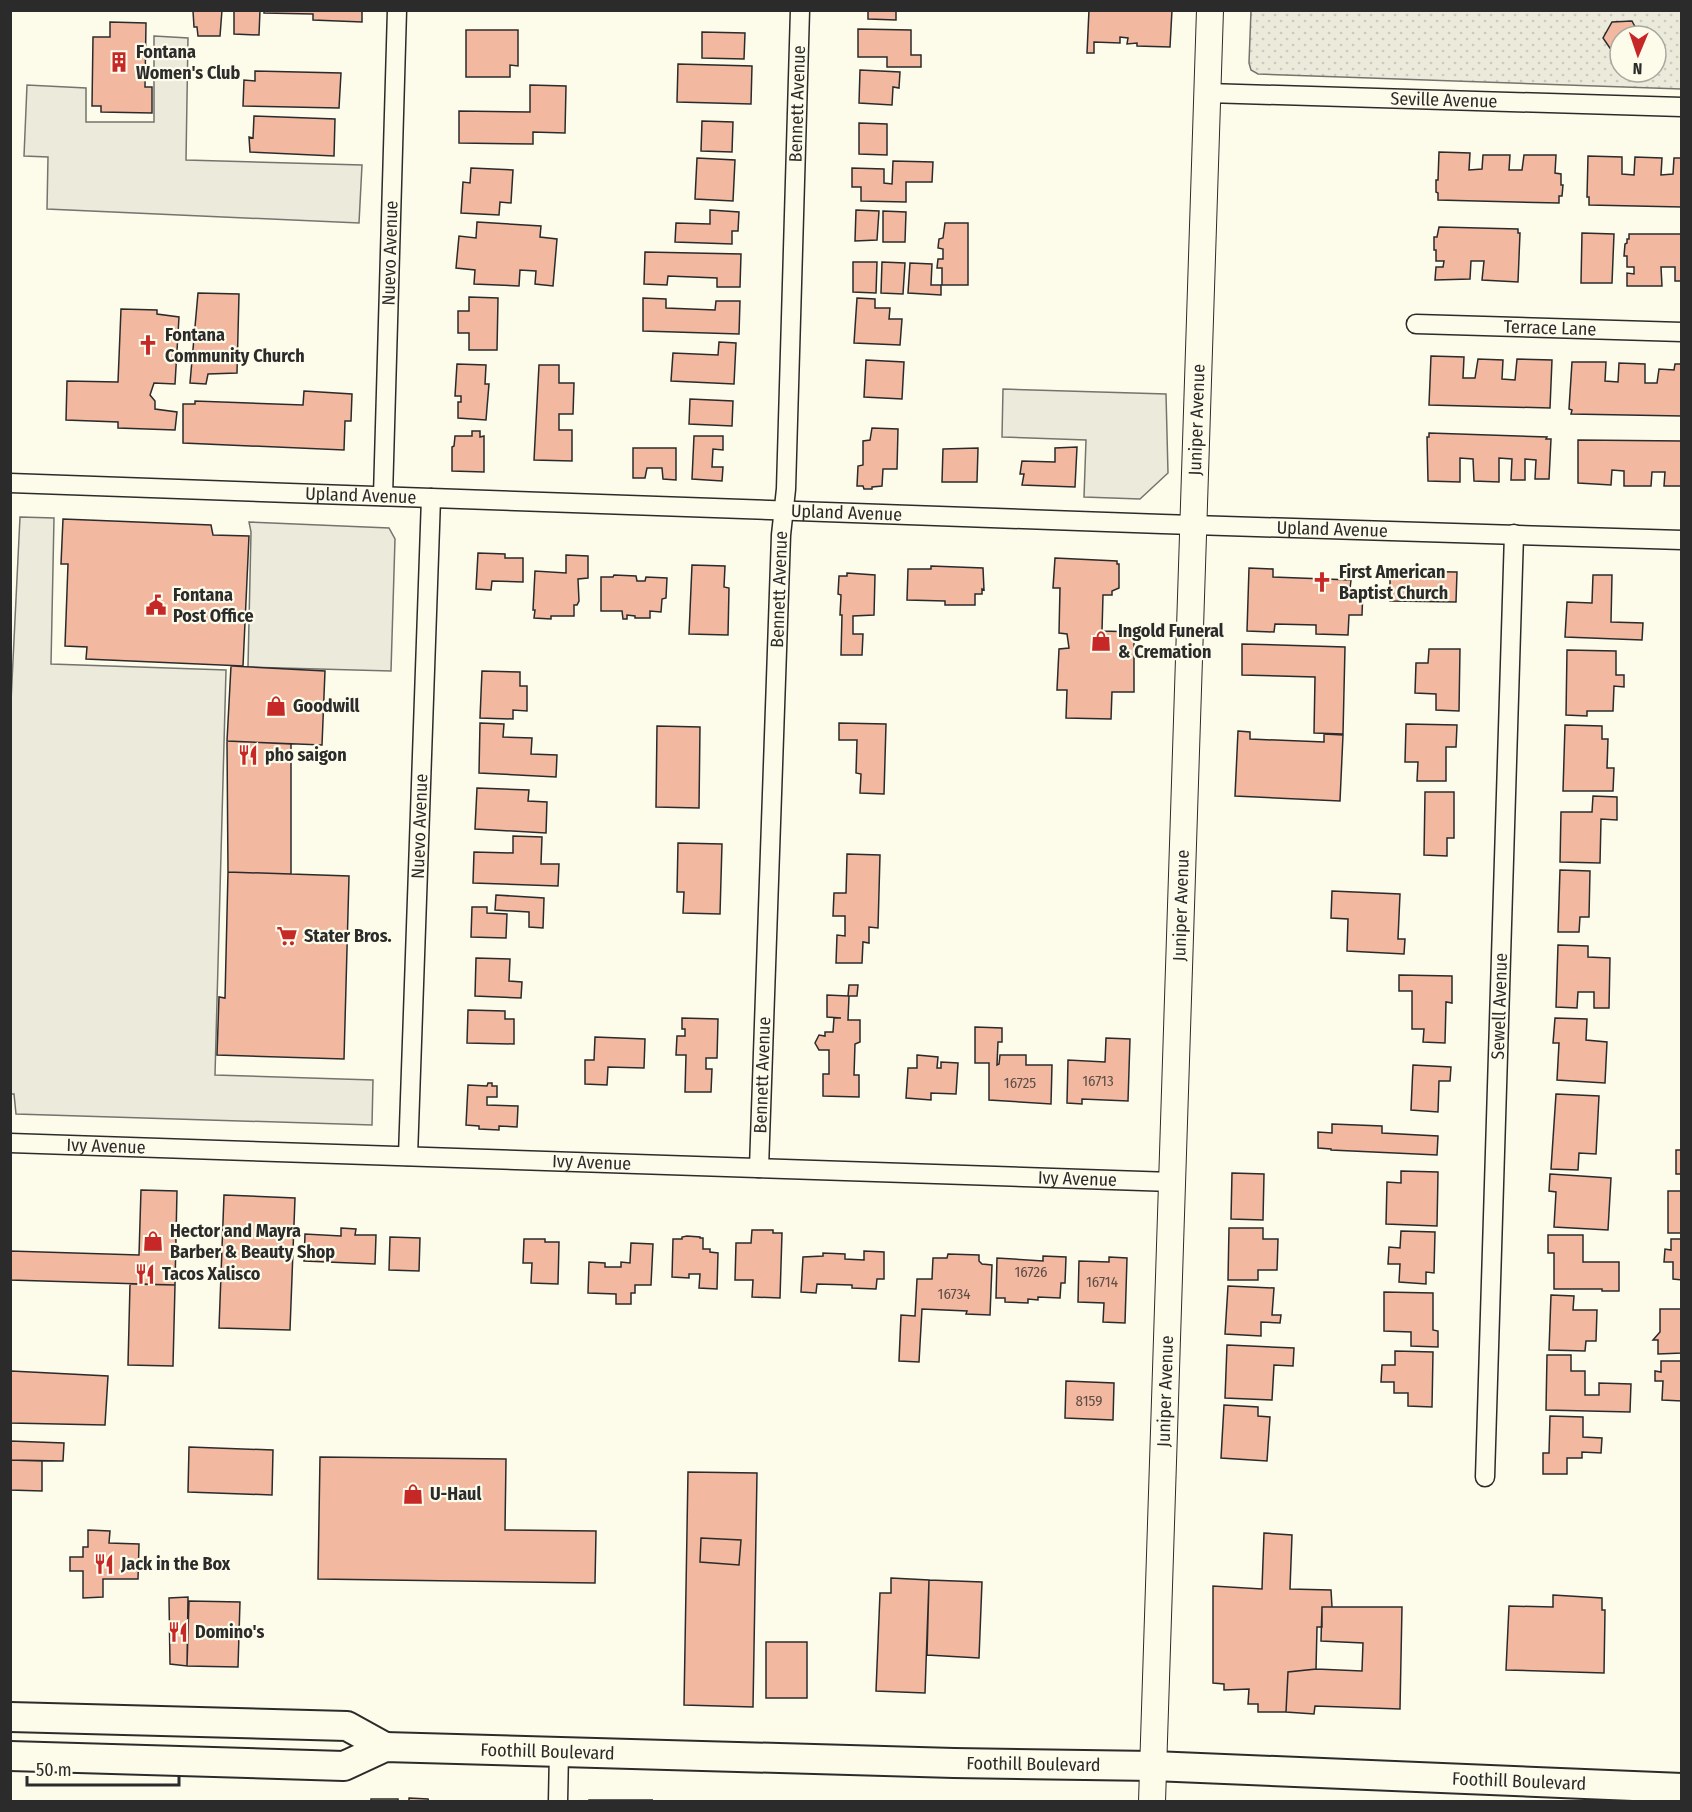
<svg xmlns="http://www.w3.org/2000/svg" width="1692" height="1812" viewBox="0 0 1692 1812" font-family="'Fira Sans Condensed',sans-serif">
	<defs>
		<pattern id="park-dots" width="8" height="8" patternUnits="userSpaceOnUse" patternTransform="scale(1.5)"><rect width="8" height="8" fill="#ecebdb"/><path d="M2 2h.1M6 6h.1" fill="none" stroke="#cbcabc" stroke-width="1.8" stroke-linecap="round"/></pattern>
	</defs>
	<rect width="100%" height="100%" fill="#fdfbea"/>
	<path fill="url(#park-dots)" stroke="#74746e" stroke-width="1.5" fill-rule="evenodd" d="M1251,11H1681V89L1258,74L1251,70L1249,63ZM1620,36H1656V72H1620Z"/>
	<path fill="#eceadb" stroke="#74746e" stroke-width="1.5" d="M154,36L188,38L186,160L362,165L359,223L47,209L48,157L24,156L27,85L86,88V122H154Z
		M1003,389L1166,394L1168,473L1140,499L1084,497L1086,440L1002,437Z
		M20,517L54,518L51,664L226,670L215,1075L373,1080L372,1125L16,1114L14,1094H10V722Z
		M249,522L389,528L395,539L391,671L248,667L251,532Z"/>
	<path fill="#f2b8a0" stroke="#2b2b2b" stroke-width="1.5" d="M199,10H222L220,36H198L197,27H194L193,11Z
		M234,10H260L259,35L234,34Z
		M264,10H362V22L313,20V14L264,13Z
		M868,10H896V20L868,19Z
		M1089,10H1172L1170,47L1137,46V43L1127,44L1128,38L1120,37V43L1094,42V53H1087Z
		M1632,21L1640,36H1620V54H1614L1603,38L1612,22Z
		M110,22L146,23L145,87H152V113L101,112V106H92L93,37H110Z
		M858,29L911,30V55H921V67H887V57H858Z
		M466,30H518V66L510,65V77H466Z
		M702,32L745,33L744,59L702,58Z
		M678,64L752,66L751,104L677,102Z
		M860,70L900,72L899,88L893,87L892,105L859,103Z
		M255,71L341,73L339,108L243,106L244,80L255,81Z
		M530,85L566,86L565,133L533,132V144L459,143V111L530,112Z
		M254,116L335,119L334,156L250,152L249,137L253,138Z
		M702,121L733,122L732,152L701,151Z
		M859,123L887,124V155L859,154Z
		M1439,152L1470,153L1469,170L1482,169L1483,155H1510L1509,170H1522L1524,155H1556L1555,173L1561,174V185H1563L1562,196H1559V203L1438,200V193L1436,192V180H1438Z
		M1588,156L1622,157V174L1634,175L1635,157L1662,158L1661,175L1673,174L1674,158H1682V207L1589,205V197H1587Z
		M697,158L735,160L733,201L695,199Z
		M893,161L933,162L932,182H906V202L861,201V187H852V168L884,169V183L892,184Z
		M471,168L513,170L511,203L500,202L499,215L461,213L463,182L470,183Z
		M710,210L739,212L738,231H732V244L675,242L676,223L710,224Z
		M856,210L879,211L877,240L855,241Z
		M883,211L906,212L905,242H883Z
		M477,222L541,226L540,237L557,239L553,286L535,284L536,271L520,270L519,286L474,284L475,270L456,268L459,236L476,238Z
		M945,223H968V285H942V268H937L938,259H943V249L938,248L939,239L943,238Z
		M1439,227L1518,229V233H1520L1518,282L1482,280L1484,261H1471L1470,279L1435,280L1436,267H1443L1444,261H1436V250H1434V237H1437Z
		M1582,233L1614,234L1612,283H1581Z
		M1629,234H1682V281H1675V267H1661L1662,286H1627V273L1634,274V267H1627V256H1624L1625,244L1627,243V239H1629Z
		M645,252L741,254L740,287H717V278L668,276L667,285L644,284Z
		M853,262H877L876,293L853,292Z
		M882,262L905,263L903,294L881,293Z
		M910,263L932,264L931,285H941V295L908,293Z
		M198,293L239,294L237,373L208,374L206,384L190,383Z
		M469,297L498,298L497,350H469V333H458V311H469Z
		M643,298L666,299V308L715,310L716,301H740L739,334L643,331Z
		M857,298L875,299V308H890L889,319H902L900,345L854,343Z
		M121,309L157,310V314L179,317L175,384L154,383L150,395L155,401V409L177,412L175,430L118,428V422L66,420L67,381L118,382Z
		M719,342L736,343L734,384L671,381L673,353L718,355Z
		M1431,356L1464,357L1463,378H1475L1478,359L1503,360L1502,379L1515,380L1517,359L1552,360L1550,408L1429,405Z
		M866,360L904,362L902,399L864,397Z
		M1572,362H1606L1605,381L1618,382L1619,363L1645,364V383H1657L1659,369L1674,370L1675,364H1682V416L1571,414L1572,410L1569,409Z
		M457,364L486,365L485,384H489L486,420L458,418V402H461V396H455Z
		M539,365H559V383H574L573,414H559V430H572V461L534,460Z
		M304,391L352,394L351,421H345L344,450L183,443V404H195V401L303,405Z
		M690,399L733,401L732,426L689,424Z
		M872,428L898,429L897,469H883L882,486L872,487V489H864L863,486H857L858,466L863,465V441L870,440Z
		M472,431H480V437L484,436V472L452,471V447L454,446L455,436H472Z
		M1429,433L1547,437L1546,439H1551L1549,479H1535L1536,460L1525,459V480H1511L1512,459L1499,458V482L1474,481L1473,459L1460,458V482L1428,481L1427,437H1429Z
		M694,436H723V450L713,449L712,467H723L722,481L692,479Z
		M1578,440L1682,441V486H1664L1665,472H1652L1651,486H1624V471L1612,470L1611,485L1578,483Z
		M1077,447L1075,487L1022,485L1024,474H1020L1022,461L1055,462V448Z
		M633,448H676V480L663,479L662,468H647L645,478H633Z
		M978,448L977,482H942L943,449Z
		M63,519L211,525L213,535L249,536L243,666L86,659L87,647L65,646L68,564H61Z
		M478,553L505,554V558H523V582L492,581L491,590L476,589Z
		M566,555L588,556V578L578,579L579,601L577,605H574V616H551V619L534,618L535,610H533L535,571L566,573Z
		M1055,558L1117,561V564H1119V588L1112,591V595H1103L1102,631L1134,632V692H1112L1111,719L1066,718L1067,690H1057L1059,649L1069,648L1067,634L1059,633L1060,588H1053Z
		M692,565L725,566L724,587L729,588L728,635L689,634Z
		M931,566L983,568L984,590L982,589V594H975V605H945V601L907,600L908,569H931Z
		M1249,568L1273,569V577L1351,580L1350,589H1363L1362,615H1349L1348,635L1316,634V625L1275,624L1274,632L1247,631Z
		M1390,571L1457,572L1456,602L1390,601Z
		M847,573L875,575L874,615L853,616V634H863L862,655H841L842,615H840L841,595L838,594L839,576H847Z
		M614,575L636,576L637,581H645L646,577L667,578L666,598L662,599L661,612L650,611V618H635V616L627,615V619H623L622,611H601V577H613Z
		M1593,575H1612L1611,622L1643,623L1642,640L1565,637L1567,602L1592,603Z
		M1242,644L1345,647L1343,734L1314,733L1315,677L1242,675Z
		M1429,649H1460L1459,711L1436,710V694L1415,693L1416,663H1428Z
		M1567,650L1616,651V675H1624V687L1614,686L1613,711H1587V716L1566,715Z
		M231,666L325,671L322,745L227,741Z
		M482,671L520,672V686H527V711L513,710V719L480,718Z
		M480,723L504,724L503,737L532,738L531,754L557,755L556,777L479,773Z
		M839,723L886,724L884,794L860,793L861,774L856,773L857,740H839Z
		M1406,724L1457,725L1456,747H1446V781H1417L1418,762H1405Z
		M1565,725L1602,726V739H1608L1607,768H1614L1613,791H1563Z
		M657,726L700,727L699,808L656,807Z
		M1238,731L1250,732V739L1324,742V734L1343,735L1340,801L1235,796Z
		M227,741L291,744V874L228,872Z
		M477,788L529,790L528,801L547,802L546,833L475,829Z
		M1425,792H1454V838H1447V856L1424,855Z
		M1593,796L1617,797V820L1601,819L1600,863L1560,862L1561,812H1592Z
		M513,836L542,837L541,864H559L558,886L473,883L474,852L513,853Z
		M678,843L722,844L720,914L683,913L684,892H677Z
		M847,854L880,855L878,928L869,927V943L863,942L862,963H836L837,935L845,936V916H833L834,893H846Z
		M1560,870L1590,871L1589,917H1580L1579,932H1558Z
		M228,872L349,876L344,1059L217,1055L219,997L225,998Z
		M1332,891L1400,894L1398,939H1405L1404,954L1347,951L1348,919L1331,918Z
		M496,895L544,898L543,928L529,927V912L495,910Z
		M472,907H487V913L507,914L506,938L471,937Z
		M1558,945L1588,946V957L1610,958L1609,1008H1594V992H1578L1577,1008L1556,1007Z
		M476,958L510,959L509,981L522,982L521,998L475,996Z
		M1399,975L1452,976V1003L1446,1002L1445,1043L1423,1042L1424,1029H1412V991H1399Z
		M849,985H858L857,996H849L848,1020H860V1042L855,1044L854,1075H859V1097L823,1096V1074H829V1050H819L815,1043L819,1035L825,1036V1032H833L834,1018H841L827,1017V995L848,996Z
		M468,1010L505,1011V1019H514V1044L467,1043Z
		M682,1018L718,1019L717,1058H706V1069H712L711,1092H685L686,1055H676L677,1036H685V1029H682Z
		M1555,1018L1587,1019L1586,1040L1607,1042L1605,1083L1557,1080L1559,1043H1553Z
		M975,1027L1002,1028V1042H998L997,1065L999,1064L1000,1055H1026V1065H1052L1051,1104L989,1100V1063H975Z
		M595,1037L645,1039L644,1068L608,1067L607,1085L585,1084V1060H594Z
		M1106,1038L1130,1039L1128,1101L1082,1099V1104L1067,1103L1068,1060L1105,1062Z
		M917,1055L938,1057L937,1068H941V1062L958,1063L956,1094L931,1093V1100L906,1098L908,1068H917Z
		M1413,1065L1451,1067L1450,1081H1439L1438,1112L1411,1110Z
		M488,1083H492V1086H497V1097H487V1105L518,1106L517,1127L499,1126V1130L479,1129V1126L466,1125L468,1085L487,1086Z
		M1556,1094L1599,1096L1596,1154L1579,1153L1578,1170L1551,1169Z
		M1332,1124L1382,1126V1133L1438,1136L1437,1155L1331,1150V1149L1318,1148V1132L1332,1133Z
		M1676,1150H1682V1174H1676Z
		M1401,1171L1438,1172L1437,1226L1386,1224L1387,1182L1401,1183Z
		M1232,1173L1264,1174L1263,1220L1231,1219Z
		M1550,1174L1611,1178L1608,1230L1554,1227L1556,1192L1549,1191Z
		M141,1190L177,1191L175,1285L10,1280V1251L139,1255Z
		M1668,1191H1682V1233H1668Z
		M224,1195L295,1198L290,1330L219,1328Z
		M341,1228L356,1229L355,1235H376L375,1264L304,1261L305,1234L341,1236Z
		M1229,1228H1263V1239H1278L1277,1270H1258V1280H1228Z
		M752,1230H773V1233H782L780,1298L752,1297L753,1280H735L736,1243H751Z
		M1401,1231L1435,1232L1434,1273L1426,1272V1284L1399,1282L1400,1264H1388L1389,1247L1400,1248Z
		M1548,1235H1583V1262H1619V1291H1602V1289H1554V1253H1548Z
		M687,1236L700,1237V1238H703V1249H710V1252L718,1253L717,1289L699,1288L700,1274H689V1278L672,1277L673,1239H682V1237Z
		M390,1237L420,1238L419,1271L389,1270Z
		M524,1239H545V1242H559L558,1284L531,1283L532,1263H523Z
		M1671,1239H1682V1280L1673,1279V1262H1664L1665,1249L1671,1250Z
		M631,1243L653,1244L651,1285H635V1293H631V1304H616V1294L588,1293L589,1262L605,1263V1267H621V1262L630,1263Z
		M864,1251L884,1252V1279H877L876,1289L852,1288V1285L817,1284L816,1293L801,1292L803,1257L823,1256V1253L845,1254V1259L864,1260Z
		M948,1254L979,1255V1261L982,1264L992,1265L990,1315L966,1314L967,1311L922,1309L919,1362L899,1361L901,1315L915,1316L917,1279H932L933,1258H947Z
		M1043,1256L1066,1257L1065,1283H1061L1060,1298L1038,1297V1300L1028,1299V1303L1005,1302V1298H996L997,1258L1043,1261Z
		M1109,1257L1127,1258L1125,1323L1103,1322L1104,1303L1078,1302L1079,1261L1109,1262Z
		M130,1284L175,1285L173,1366L128,1365Z
		M1228,1286L1274,1288L1272,1315H1281L1280,1323L1261,1322V1336L1225,1334Z
		M1384,1292L1433,1293V1330L1438,1331V1347L1411,1346V1332L1384,1331Z
		M1551,1295L1574,1296L1573,1310H1597L1596,1341H1586L1585,1351L1549,1350Z
		M1660,1309H1682V1353L1658,1354V1340H1653L1660,1332Z
		M1227,1345L1294,1348L1293,1366L1274,1365L1272,1400L1225,1398Z
		M1395,1351L1433,1352L1432,1407L1408,1406V1393H1394V1382H1381L1382,1365H1395Z
		M1547,1355H1571V1371H1585V1395H1599V1383L1631,1384L1630,1412L1546,1410Z
		M1661,1361H1682V1401L1662,1400L1663,1381H1655V1371L1661,1372Z
		M11,1371L108,1376L105,1425L10,1423Z
		M1066,1381L1114,1383L1113,1420L1065,1418Z
		M1224,1405L1258,1407V1416L1270,1417L1267,1461L1221,1458Z
		M1550,1416L1583,1417V1437L1602,1438L1601,1453L1582,1452V1458H1567V1474H1543V1453H1549Z
		M10,1441L64,1443L63,1461L10,1460Z
		M189,1447L273,1450L272,1495L188,1492Z
		M320,1457L506,1459L505,1530L596,1531L595,1583L318,1579Z
		M10,1460L42,1461V1491L10,1490Z
		M688,1472L757,1473L753,1707L684,1705Z
		M88,1530L110,1531L109,1543L139,1544L138,1579H103V1597L83,1598V1571H70V1557H83V1547H88Z
		M1264,1533L1292,1535L1290,1589L1331,1590L1332,1607H1322V1627H1317L1316,1669L1288,1672L1286,1712H1258V1704H1248L1249,1689L1224,1690V1684L1213,1683V1586L1262,1589Z
		M701,1538L741,1540L739,1565L700,1562Z
		M891,1578L929,1580L925,1693L876,1691L880,1593H891Z
		M929,1580L982,1582L979,1658L927,1655Z
		M1553,1595L1602,1598V1610H1605L1604,1673L1506,1670L1509,1606L1553,1607Z
		M188,1597L187,1666L170,1664L169,1598Z
		M189,1601L240,1602L238,1667L187,1666Z
		M1322,1607H1402L1400,1709L1315,1706L1314,1714L1286,1712L1288,1672L1316,1669L1362,1671L1363,1643L1321,1641Z
		M766,1642H807V1698H766Z
		M409,1798L428,1799L429,1802H409Z
		M371,1799H398V1802H371Z
		M589,1800H653L589,1802Z"/>
	<g fill="none" stroke-linecap="round" stroke-linejoin="round">
		<g stroke="#2b2b2b" stroke-width="21">
			<g id="street">
				<path id="s1" d="M1207,93L1682,107"/>
				<path id="s2" d="M1416,324L1682,332"/>
				<path id="s3" d="M10,483L1162,524L1682,540"/>
				<path id="s4" d="M383,496L397,10"/>
				<path id="s5" d="M10,1143L1172,1182"/>
				<path id="s6" d="M408,1156L431,498"/>
				<path id="s7" d="M759,1168L781,535L786,489L800,10"/>
				<path id="s8" d="M1485,1477L1514,534"/>
				<path d="M558,1802L559,1751"/>
			</g>
		</g>
		<g stroke="#2b2b2b" stroke-width="28">
			<g id="secondary">
				<path id="s9" d="M1152,1802L1210,10"/>
			</g>
		</g>
		<g stroke="#2b2b2b" stroke-width="32">
			<g id="primary">
				<path d="M10,1717L347,1726L385,1747"/>
				<path id="s10" d="M10,1756L344,1766L385,1747L954,1763L1153,1766L1682,1788"/>
			</g>
		</g>
		<use href="#street" stroke="#fdfbea" stroke-width="18"/>
		<use href="#secondary" stroke="#fdfbea" stroke-width="26"/>
		<use href="#primary" stroke="#fdfbea" stroke-width="28"/>
	</g>
	<defs>
		<g id="building-bare" transform="scale(1.62)"><path d="M-4-6H4V6H1V3H-1V6H-4ZM-2.5-4.3h1.7v1.8h-1.7ZM.8-4.3h1.7v1.8H.8ZM-2.5-1h1.7V.8h-1.7ZM.8-1h1.7V.8H.8Z" fill="#c62828" stroke="#fdfbea" stroke-width="2.5" paint-order="stroke"/></g>
		<g id="church-bare" transform="scale(1.62)"><path d="M-1.2-6h2.4v3.5h3.3v2.4h-3.3V6h-2.4V-.1h-3.3v-2.4h3.3Z" fill="#c62828" stroke="#fdfbea" stroke-width="2.5" paint-order="stroke"/></g>
		<g id="civic-bare" transform="scale(1.62)"><path d="M-.6-6.5H3V-4.5H.6V-3L4-1V1h2V6H-6V1h2V-1L-.6-3ZM-1.2 2.5V6h2.4V2.5Z" fill="#c62828" stroke="#fdfbea" stroke-width="2.5" paint-order="stroke"/></g>
		<g id="shop-bare" transform="scale(1.62)"><path d="M-5-2.5h2.3a2.7 3.5 0 0 1 5.4 0H5L5.5 6h-11ZM-1.5-2.5h3a1.5 2.3 0 0 0-3 0Z" fill="#c62828" stroke="#fdfbea" stroke-width="2.5" paint-order="stroke"/></g>
		<g id="restaurant-bare" transform="scale(1.62)"><path d="M-5-6h1v4h1v-4h1v4h1v-4h1v5L-1.5 .5V6h-2V.5L-5-1ZM5-6V6H3V1.5H1.5Q1.5-4 5-6Z" fill="#c62828" stroke="#fdfbea" stroke-width="2.5" paint-order="stroke"/></g>
		<g id="supermarket-bare" transform="scale(1.62)"><path d="M-6-5.5h2.5l.6 2H6L4.5 2H-2.5L-4.4-4H-6ZM-1.5 3.2a1.3 1.3 0 1 0 .1 0ZM3 3.2a1.3 1.3 0 1 0 .1 0Z" fill="#c62828" stroke="#fdfbea" stroke-width="2.5" paint-order="stroke"/></g>
	</defs>
	<g fill-rule="evenodd">
		<use href="#building-bare" x="119" y="62"/>
		<use href="#church-bare" x="148" y="345"/>
		<use href="#church-bare" x="1322" y="582"/>
		<use href="#civic-bare" x="156" y="605"/>
		<use href="#shop-bare" x="1101" y="641"/>
		<use href="#shop-bare" x="276" y="706"/>
		<use href="#restaurant-bare" x="248" y="755"/>
		<use href="#supermarket-bare" x="287" y="936"/>
		<use href="#shop-bare" x="153" y="1241"/>
		<use href="#restaurant-bare" x="145" y="1274"/>
		<use href="#shop-bare" x="413" y="1494"/>
		<use href="#restaurant-bare" x="104" y="1564"/>
		<use href="#restaurant-bare" x="178" y="1632"/>
	</g>
	<g text-anchor="middle" stroke-width="4.5" stroke-linejoin="round" paint-order="stroke">
		<g font-size="15" fill="#5d4e48">
			<text x="1098" y="1086">16713</text>
			<text x="1020" y="1088">16725</text>
			<text x="1031" y="1277">16726</text>
			<text x="1102" y="1287">16714</text>
			<text x="954" y="1299">16734</text>
			<text x="1089" y="1406">8159</text>
		</g>
		<g font-size="18" font-weight="bold" fill="#2b2b2b" stroke="#fdfbea" text-anchor="start">
			<text x="136" y="58">Fontana<tspan x="136" dy="21">Women's Club</tspan></text>
			<text x="165" y="341">Fontana<tspan x="165" dy="21">Community Church</tspan></text>
			<text x="1339" y="578">First American<tspan x="1339" dy="21">Baptist Church</tspan></text>
			<text x="173" y="601">Fontana<tspan x="173" dy="21">Post Office</tspan></text>
			<text x="1118" y="637">Ingold Funeral<tspan x="1118" dy="21">&amp; Cremation</tspan></text>
			<text x="293" y="712">Goodwill</text>
			<text x="265" y="761">pho saigon</text>
			<text x="304" y="942">Stater Bros.</text>
			<text x="170" y="1237">Hector and Mayra<tspan x="170" dy="21">Barber &amp; Beauty Shop</tspan></text>
			<text x="162" y="1280">Tacos Xalisco</text>
			<text x="430" y="1500">U-Haul</text>
			<text x="121" y="1570">Jack in the Box</text>
			<text x="195" y="1638">Domino's</text>
		</g>
		<g font-size="18" fill="#2b2b2b" stroke="#fdfbea">
			<text dy="6" stroke="none"><textPath href="#s1" startOffset="237">Seville Avenue</textPath></text>
			<text dy="6" stroke="none"><textPath href="#s7" startOffset="1065">Bennett Avenue</textPath></text>
			<text dy="6" stroke="none"><textPath href="#s4" startOffset="243">Nuevo Avenue</textPath></text>
			<text dy="6" stroke="none"><textPath href="#s2" startOffset="134">Terrace Lane</textPath></text>
			<text dy="6" stroke="none"><textPath href="#s9" startOffset="1383">Juniper Avenue</textPath></text>
			<text dy="6" stroke="none"><textPath href="#s3" startOffset="351">Upland Avenue</textPath></text>
			<text dy="6" stroke="none"><textPath href="#s3" startOffset="837">Upland Avenue</textPath></text>
			<text dy="6" stroke="none"><textPath href="#s3" startOffset="1323">Upland Avenue</textPath></text>
			<text dy="6" stroke="none"><textPath href="#s7" startOffset="579">Bennett Avenue</textPath></text>
			<text dy="6" stroke="none"><textPath href="#s6" startOffset="330">Nuevo Avenue</textPath></text>
			<text dy="6" stroke="none"><textPath href="#s9" startOffset="897">Juniper Avenue</textPath></text>
			<text dy="6" stroke="none"><textPath href="#s8" startOffset="471">Sewell Avenue</textPath></text>
			<text dy="6" stroke="none"><textPath href="#s7" startOffset="93">Bennett Avenue</textPath></text>
			<text dy="6" stroke="none"><textPath href="#s5" startOffset="96">Ivy Avenue</textPath></text>
			<text dy="6" stroke="none"><textPath href="#s5" startOffset="582">Ivy Avenue</textPath></text>
			<text dy="6" stroke="none"><textPath href="#s5" startOffset="1068">Ivy Avenue</textPath></text>
			<text dy="6" stroke="none"><textPath href="#s9" startOffset="411">Juniper Avenue</textPath></text>
			<text dy="6" stroke="none"><textPath href="#s10" startOffset="542">Foothill Boulevard</textPath></text>
			<text dy="6" stroke="none"><textPath href="#s10" startOffset="1028">Foothill Boulevard</textPath></text>
			<text dy="6" stroke="none"><textPath href="#s10" startOffset="1514">Foothill Boulevard</textPath></text>
		</g>
	</g>
	<rect width="1692" height="1812" fill="none" stroke="#2b2b2b" stroke-width="24"/>
	<g transform="translate(1638 54) rotate(182)"><circle r="28" fill="#fdfbea" stroke="#a9a89e" stroke-width="1.5"/>
	<path d="M0-4.5L10 22L0 15L-10 22Z" fill="#c62828"/>
	<text y="-9" font-size="16" font-weight="bold" text-anchor="middle" fill="#2b2b2b">N</text>
	</g>
	<path d="M27 1776v9h152v-9" fill="none" stroke="#2b2b2b" stroke-width="3"/>
	<text x="36" y="1776" font-size="18" fill="#2b2b2b" stroke="#fdfbea" stroke-width="4.5" paint-order="stroke">50 m</text>
</svg>
